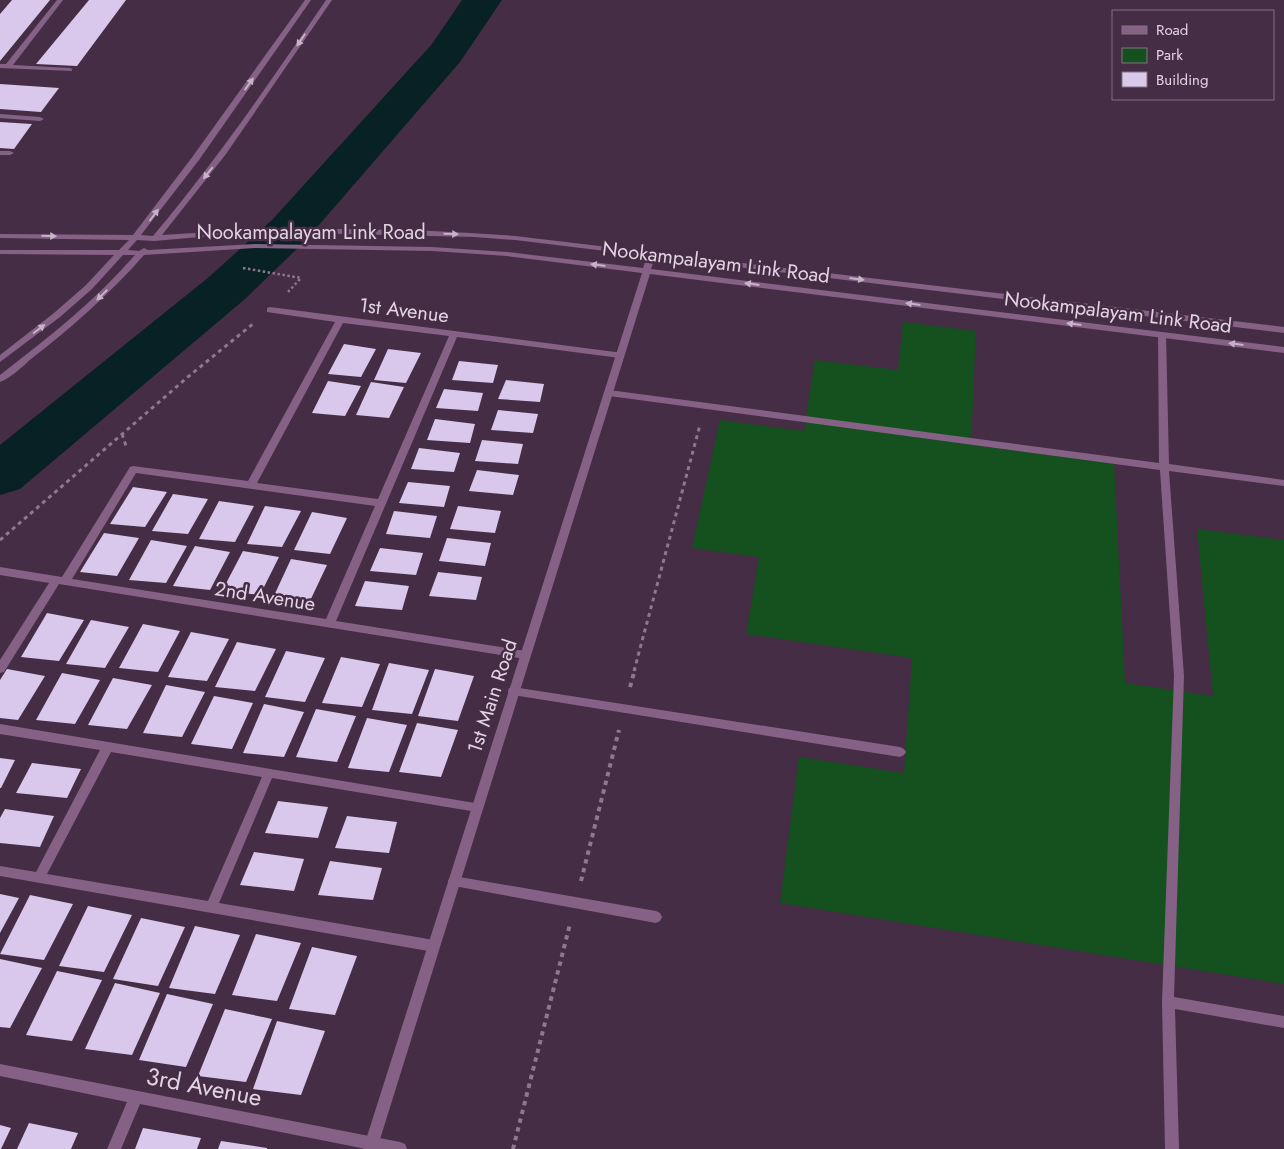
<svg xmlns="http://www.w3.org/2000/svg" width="1284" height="1149" viewBox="0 0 1284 1149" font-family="Jost,sans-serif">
	<rect width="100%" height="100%" fill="#452d45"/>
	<path fill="#14511f" d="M903,322L976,331L971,445L1114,463L1125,683L1213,696L1197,529L1284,540V984L780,903L799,757L904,773L912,658L746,634L759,557L692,548L720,420L804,431L815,360L898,370Z"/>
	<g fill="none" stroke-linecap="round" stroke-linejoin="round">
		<path fill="#082124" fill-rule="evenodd" d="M462,0H502L460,62L306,240L245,299L20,489L0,495V445L209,277L272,220L432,44Z"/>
	</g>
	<path fill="#d9c8ec" d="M12,0H50L0,61V14Z
		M89,0H126L77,66L36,64Z
		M0,84L59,88L41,112L0,109Z
		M0,122L32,124L14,149L0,148Z
		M344,344L376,349L361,377L328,374Z
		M388,349L421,353L406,383L374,380Z
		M459,361L498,365L493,383L452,380Z
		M506,380L544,384L540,402L498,399Z
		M328,381L361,386L345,416L312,413Z
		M371,382L404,387L389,418L356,415Z
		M444,389L483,393L478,411L436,408Z
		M498,410L538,414L533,433L491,430Z
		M435,419L475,424L470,443L427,440Z
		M482,440L523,444L518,464L475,461Z
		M419,448L460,453L454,472L411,469Z
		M477,470L519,475L513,495L469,491Z
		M408,482L450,486L444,507L399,503Z
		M133,487L167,492L145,527L110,524Z
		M173,494L208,499L188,534L152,531Z
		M219,501L254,506L235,542L199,539Z
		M265,506L301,511L282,547L247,544Z
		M458,506L501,511L495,533L450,529Z
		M394,511L437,516L430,538L386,534Z
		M312,512L347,518L330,554L294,550Z
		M104,533L139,538L117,576L80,572Z
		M447,538L491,543L485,566L439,561Z
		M151,540L187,546L166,583L129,580Z
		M195,546L230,552L210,590L173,586Z
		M380,548L423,553L416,575L370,571Z
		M243,551L279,557L260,595L222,591Z
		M291,559L327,565L309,603L272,600Z
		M438,572L482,577L476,600L429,596Z
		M365,581L409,586L402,610L355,606Z
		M47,613L84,620L59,661L21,657Z
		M91,620L129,627L105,668L66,664Z
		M143,624L180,631L158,672L119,668Z
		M191,632L229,639L207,681L168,677Z
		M237,642L276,649L255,691L215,687Z
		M286,651L325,658L305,702L265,697Z
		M341,657L380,664L362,707L322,703Z
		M389,663L429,670L412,714L372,710Z
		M7,669L45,676L18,720L0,718V680Z
		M435,669L474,676L458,721L418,716Z
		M62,673L100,680L75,724L36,720Z
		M113,678L152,685L127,729L88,725Z
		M166,685L205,692L182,737L143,733Z
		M214,696L253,703L232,749L191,744Z
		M264,704L304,712L284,757L243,753Z
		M316,709L356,716L337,762L296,757Z
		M367,718L407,725L389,772L348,768Z
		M417,723L458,730L441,777L399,772Z
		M0,758L15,760L1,788H0Z
		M32,763L81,769L67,798L16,793Z
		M278,801L328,807L318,838L265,833Z
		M5,809L54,816L40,847L0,843V818Z
		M347,816L397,822L389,853L335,848Z
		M254,852L304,859L294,891L240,885Z
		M330,861L382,868L373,900L318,895Z
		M0,894L19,898L0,933Z
		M30,895L73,904L44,960L0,954Z
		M88,906L132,915L104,972L59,966Z
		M141,918L185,927L158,986L113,979Z
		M195,926L240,935L215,994L169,988Z
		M256,934L301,943L277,1001L232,995Z
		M312,947L357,956L335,1015L289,1009Z
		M0,959L42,968L10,1028L0,1027Z
		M57,971L102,980L72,1041L26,1035Z
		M115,983L160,993L132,1055L85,1049Z
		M167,994L213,1004L186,1067L139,1060Z
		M225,1009L272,1019L246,1082L198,1076Z
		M277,1021L325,1031L301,1095L253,1089Z
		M29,1123L78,1133L71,1149H17Z
		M0,1125L11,1128L1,1149H0Z
		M143,1128L201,1138L197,1149H135Z
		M221,1141L267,1148V1149H218Z"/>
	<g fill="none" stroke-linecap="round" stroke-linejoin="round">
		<path stroke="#8d798d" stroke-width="2.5" stroke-dasharray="2.5 2.5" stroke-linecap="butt" d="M243,268L301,278
			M288,292L301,278"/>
		<path stroke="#8d798d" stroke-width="3" stroke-dasharray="4 4" stroke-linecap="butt" d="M122,434L127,449
			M0,540L189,376L254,323
			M634,671L700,425"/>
		<path stroke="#8d798d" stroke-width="4" stroke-dasharray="4.5 4.5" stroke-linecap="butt" d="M630,687L635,669
			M581,881L619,730
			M513,1149L570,924"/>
		<path fill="#856185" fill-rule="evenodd" d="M57,0H63L13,65L70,68L72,69V71L0,68V64H6Z
			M0,114L40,117L44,119L40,121L0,118Z
			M0,151H10L14,153L10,155H0Z
			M270,307L623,353L624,355L620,358L457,337L336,621L525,651L529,652L530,655L529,658L525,659L59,584L4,672L0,673V660L49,583L0,575V567L62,577L130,467L133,466L248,481L335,322L267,312V308ZM343,323L449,336L378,499L257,483ZM136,473L375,506L326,619L72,579Z
			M1162,332L1166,335L1169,464L1284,480V486L1169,471L1184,676L1174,997L1284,1016V1028L1175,1009L1179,1149H1165L1162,1002L1174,676L1160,470L609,396L605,393L609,390L1159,463L1158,335Z
			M513,687L900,747L904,749L906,752L904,755L900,757L513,695L509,694L508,691L509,688Z
			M0,724L481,804L483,807L481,810L477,812L272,778L219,903L434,940L438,942L440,946L438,950L434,952L0,876V866L36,872L100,750L0,734ZM111,752L262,777L208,901L47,874Z
			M454,876L656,911L660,913L662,917L660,921L656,923L454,886L450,885L448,881L450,877Z
			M0,1064L400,1142L405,1144L407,1149H366L140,1104L121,1149H107L127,1102L0,1076Z"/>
		<path fill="#856185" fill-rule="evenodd" d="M305,0H311L199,160L141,235L153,236C216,161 271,81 326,0H332L226,154L162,235C279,227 398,227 515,236L1284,327V333L655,257L651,269L1284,347V353L650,274L377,1149H363L642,273L507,256L432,251L255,248L144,255C110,294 71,328 31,359C22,367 11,378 0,382V375C48,338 95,301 135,255H123L92,289L60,317L0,362V355L54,313L86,285L114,255L0,254V250H119L129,240L0,238V234L133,235L193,156ZM304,233L475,237L515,240L647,256L643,268L507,252L432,247L255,244L148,250L144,248L139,251L128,250L137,240L154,241L223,235Z"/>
	</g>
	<defs><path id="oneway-solid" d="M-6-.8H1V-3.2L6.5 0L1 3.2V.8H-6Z" transform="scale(1.25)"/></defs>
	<g fill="#c7b2c7">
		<use href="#oneway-solid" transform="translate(301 40) rotate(124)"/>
		<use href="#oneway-solid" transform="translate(249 84) rotate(-55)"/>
		<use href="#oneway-solid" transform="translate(208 173) rotate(128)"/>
		<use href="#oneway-solid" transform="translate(154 215) rotate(-53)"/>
		<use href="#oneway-solid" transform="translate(451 234) rotate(2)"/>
		<use href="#oneway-solid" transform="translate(49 236) rotate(1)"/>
		<use href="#oneway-solid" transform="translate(598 265) rotate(-173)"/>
		<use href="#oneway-solid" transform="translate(857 279) rotate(7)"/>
		<use href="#oneway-solid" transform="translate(752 284) rotate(-173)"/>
		<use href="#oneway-solid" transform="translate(102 295) rotate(136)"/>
		<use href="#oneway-solid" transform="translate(913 304) rotate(-173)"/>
		<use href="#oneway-solid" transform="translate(1074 324) rotate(-173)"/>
		<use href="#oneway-solid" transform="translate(39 329) rotate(-37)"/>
		<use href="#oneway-solid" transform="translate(1236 344) rotate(-173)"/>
	</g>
	<g text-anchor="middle" stroke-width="5" stroke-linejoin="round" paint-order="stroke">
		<g font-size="20" fill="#e3d4e3" stroke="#452d45">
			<text x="311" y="239">Nookampalayam Link Road</text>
			<text transform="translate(716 262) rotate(7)" y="7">Nookampalayam Link Road</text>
			<text transform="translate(404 310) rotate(7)" y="7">1st Avenue</text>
			<text transform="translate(1118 312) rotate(7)" y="7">Nookampalayam Link Road</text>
			<text transform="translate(265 596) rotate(9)" y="7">2nd Avenue</text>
			<text transform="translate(492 696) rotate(-72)" y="7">1st Main Road</text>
		</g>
		<g font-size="24" fill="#e3d4e3" stroke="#452d45">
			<text transform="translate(204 1087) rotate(11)" y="8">3rd Avenue</text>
		</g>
	</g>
	<rect x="1112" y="10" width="162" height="90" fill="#452d45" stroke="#847084"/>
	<rect x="1122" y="26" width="25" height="8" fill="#856185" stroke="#847084"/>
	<text x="1156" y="35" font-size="15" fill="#e3d4e3">Road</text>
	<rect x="1122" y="48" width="25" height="15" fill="#14511f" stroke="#847084"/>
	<text x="1156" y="60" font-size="15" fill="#e3d4e3">Park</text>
	<rect x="1122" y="72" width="25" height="15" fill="#d9c8ec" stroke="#847084"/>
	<text x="1156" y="85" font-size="15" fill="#e3d4e3">Building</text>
</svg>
